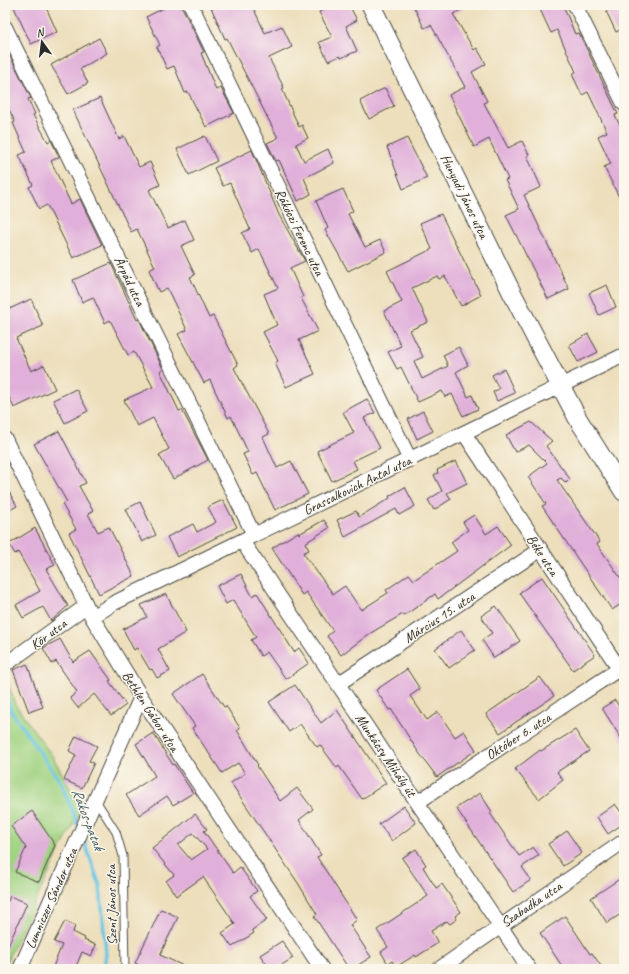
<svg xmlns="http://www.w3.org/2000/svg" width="629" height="974" viewBox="0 0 629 974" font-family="Caveat,sans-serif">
	<rect width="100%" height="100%" fill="#fbf7ec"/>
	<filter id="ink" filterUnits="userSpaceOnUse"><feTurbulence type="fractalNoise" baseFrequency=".025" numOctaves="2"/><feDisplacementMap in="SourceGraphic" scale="8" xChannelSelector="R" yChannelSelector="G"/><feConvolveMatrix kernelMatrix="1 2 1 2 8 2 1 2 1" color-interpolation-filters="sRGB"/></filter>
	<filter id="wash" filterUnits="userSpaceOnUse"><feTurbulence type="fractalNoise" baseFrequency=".012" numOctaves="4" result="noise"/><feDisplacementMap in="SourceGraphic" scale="16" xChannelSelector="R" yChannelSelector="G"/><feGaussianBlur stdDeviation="0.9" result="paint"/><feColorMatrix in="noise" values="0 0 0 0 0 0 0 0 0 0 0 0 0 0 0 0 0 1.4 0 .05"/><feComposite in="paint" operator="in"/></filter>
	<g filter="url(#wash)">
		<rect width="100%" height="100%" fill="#eddfbc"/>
		<path fill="#a1d382" stroke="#667f56" d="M5,674L15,704L53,757L82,810L62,846L5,965Z"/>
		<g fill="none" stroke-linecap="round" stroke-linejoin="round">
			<path stroke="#66c5e4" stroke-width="3.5" d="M5,692L11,711L61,783L79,827
				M83,838L100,886L106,953L104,969"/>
		</g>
		<g id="blocks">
			<path fill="#e1b0da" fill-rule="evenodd" d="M13,5H45L57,32L31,44Z
				M170,5H181L204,52L201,53L216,90L221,88L234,113L206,127L188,92L185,93L174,66L167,69L157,47L160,45L146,17Z
				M210,5H252L265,33L282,26L292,47L269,58L284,88L282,89L299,127L302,125L308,138L296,144L304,161L328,149L334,163L304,178L311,194L298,201L279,160L276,161L267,143L278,138L227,38L225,39Z
				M333,5H349L357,20L346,26L357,51L341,58L340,56L328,61L319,42L332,37L319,12Z
				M413,5H471L453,14L474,50L477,48L486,64L472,72L487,101L484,103L508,148L522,141L529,155L527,156L541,187L524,195L569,289L548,299L506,215L519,209L505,180L508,179L489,139L474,147L449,95L465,87L431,25L424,28Z
				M538,5H563L575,34L579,33L618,114L615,115L624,134V207L604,167L611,164L598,136L607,132L588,92L582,95L572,74L576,72L557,30L551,33Z
				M618,5H624V28L616,32L606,11Z
				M99,38L107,53L80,69L88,83L68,94L51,65Z
				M5,46L31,98L28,99L35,114L33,115L48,142L51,140L59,157L51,161L71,204L80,199L102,245L73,258L47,205L39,209L29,187L33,185L19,155L26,152L13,123L15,122L5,101Z
				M385,88L394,106L369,119L360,101Z
				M100,98L119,139L124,136L139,167L150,162L160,185L149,190L168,228L185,220L194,240L181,246L195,275L190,277L209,318L213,316L238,365L234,368L269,434L263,437L277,468L291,461L308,494L275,510L257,473L253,475L243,454L248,452L231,416L228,418L210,380L204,383L178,334L187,330L167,288L159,292L149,270L155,267L137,229L131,232L73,110Z
				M205,136L217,161L189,175L177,149Z
				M407,138L427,178L403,189L387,147Z
				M252,150L279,215L305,261L290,268L303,297L301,298L318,331L299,340L315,374L286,387L275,363L278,361L263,332L277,325L264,294L278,288L259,249L252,253L242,233L250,229L230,183L223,186L214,168Z
				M343,189L353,211L348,214L365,247L380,240L386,252L348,271L325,230L328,228L316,201Z
				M441,214L481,295L461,306L445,276L439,279L437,276L412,288L428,322L410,330L423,357L414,361L422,379L448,366L443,355L459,347L468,365L456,372L468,397L472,395L478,409L463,416L452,394L445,397L442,391L418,402L401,367L397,369L388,352L401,346L384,311L402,302L387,271L432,249L420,223Z
				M111,263L137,320L139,319L163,369L160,371L179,411L182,410L208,460L173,479L159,455L169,449L153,418L137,426L124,400L153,387L134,352L128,355L110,320L105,323L93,297L82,302L73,280Z
				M607,285L616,307L599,315L589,293Z
				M31,299L43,326L16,338L31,371L44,365L55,389L14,408L5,388V311Z
				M588,334L598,352L578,362L569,345Z
				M504,369L515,393L497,401L493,392L499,389L492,375Z
				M76,389L88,411L65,423L53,400Z
				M367,399L375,413L364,418L380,448L353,461L357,469L332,481L317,451L354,433L343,412Z
				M423,411L433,431L417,439L408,419Z
				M531,422L552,441L546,446L570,479L566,483L561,478L557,480L600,542L597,544L624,583V602L612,610L542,506L546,504L528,477L547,463L529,445L515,452L506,435Z
				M59,431L86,483L79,486L93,511L88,514L98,532L109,527L134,576L99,594L69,533L76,529L62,504L67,502L34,444Z
				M456,461L467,483L447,493L451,499L434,510L428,500L442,491L434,475L438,473L437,470Z
				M5,485L17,506L5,513Z
				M405,487L415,506L399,515L396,509L345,537L337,520L356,511L359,517L390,498L389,496Z
				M223,500L237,527L177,557L167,537L193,524L197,532L216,522L208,507Z
				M140,502L156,535L142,542L126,509Z
				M474,515L486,534L498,526L511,545L438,599L435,594L404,616L403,614L369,634L341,655L327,636L333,631L306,592L302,595L272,548L298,532L299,534L324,520L329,528L305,543L309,550L303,553L333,594L345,586L361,610L388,593L386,590L409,574L414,580L457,551L451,542L468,530L463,522Z
				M35,528L55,565L46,569L68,606L51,621L43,607L23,618L16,605L40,591L18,552L15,554L9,544Z
				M241,574L252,596L257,593L294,652L299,648L309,663L286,679L267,652L261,656L251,640L256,637L233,600L226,604L217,586Z
				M542,577L595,655L573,670L519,593Z
				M166,594L186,632L158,649L170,671L157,678L152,669L150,670L137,648L134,650L123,629L147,617L141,605Z
				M496,606L520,641L494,658L482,640L492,633L481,616Z
				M461,630L475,650L449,668L435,649Z
				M60,639L73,662L90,651L111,680L109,681L126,705L111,716L94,694L78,708L70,698L77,692L56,661L52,664L43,648Z
				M27,664L43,707L29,712L13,670Z
				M407,669L420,689L410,696L427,720L438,712L455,737L464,731L476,750L437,777L417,750L391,709L389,710L376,690Z
				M202,674L224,707L226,706L240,728L237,730L258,765L257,766L280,801L297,788L313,809L299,820L321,855L317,857L357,920L350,925L371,957L352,969H349L314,916L317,914L298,883L231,783L245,773L238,763L222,773L192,728L195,726L173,694Z
				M540,677L554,696L500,733L486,714Z
				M295,685L321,723L337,710L386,783L362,799L339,766L337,768L320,745L317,747L300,724L289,732L269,702Z
				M615,700L624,714V743L602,708Z
				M575,730L589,751L557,772L563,780L539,799L515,769L540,750L541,751Z
				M153,733L173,765L174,764L193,793L173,805L167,796L139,815L126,795L155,776L136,744Z
				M76,736L97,746L89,761L94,763L82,788L64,780L76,755L69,751Z
				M480,793L492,812L490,813L519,856L533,847L539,855L522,867L531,880L513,892L456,808Z
				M615,804L624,816V823L608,834L597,817Z
				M404,806L416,823L392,841L379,824Z
				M32,811L55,845L39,882L15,872L26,848L11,826Z
				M195,814L207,829L204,831L233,873L240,867L257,891L250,896L267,920L252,930L254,933L232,947L222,933L235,924L203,877L176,896L166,881L174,875L152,848ZM193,833L207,849L191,860L178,845Z
				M567,831L582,853L563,866L548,844Z
				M416,849L426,865L423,867L436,888L442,884L461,912L455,916L457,919L450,924L447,921L431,931L438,943L416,957L415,955L396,967L392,961L388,964L381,952L388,947L377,930L428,896L402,858Z
				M624,876V912L607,923L591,898Z
				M10,896L27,903L5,953V900L8,901Z
				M161,909L178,917L160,955L190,969H147L135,963Z
				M565,916L590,954L592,953L603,969H564L540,933Z
				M65,921L75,926L73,932L85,938L84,940L96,945L91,956L82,952L75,969H52L62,945L54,942Z
				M282,941L293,958L275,969H270L260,955Z"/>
		</g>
	</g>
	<g filter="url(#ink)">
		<use href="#blocks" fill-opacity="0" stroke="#484641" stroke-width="1"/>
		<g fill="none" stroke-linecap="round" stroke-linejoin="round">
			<g stroke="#484641" stroke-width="9">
				<path id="service" d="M95,799L116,832L123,856L125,969"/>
			</g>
			<g stroke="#484641" stroke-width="16">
				<path id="minor" d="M191,5L410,460
					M575,5L624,104
					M5,27L254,535
					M464,433L624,676
					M5,439L92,617L141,697L322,969
					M242,541L529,969
					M92,617L114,603L624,355
					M9,662L86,606
					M338,684L540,550
					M418,802L619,669
					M20,969L141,697
					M439,969L624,841"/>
			</g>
			<g stroke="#484641" stroke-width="20">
				<path id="tertiary" d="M371,5L512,293L578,419L624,492"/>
			</g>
			<use href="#service" stroke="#fff" stroke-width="7"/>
			<use href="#minor" stroke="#fff" stroke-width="14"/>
			<use href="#tertiary" stroke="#fff" stroke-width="18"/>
		</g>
	</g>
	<g text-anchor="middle" stroke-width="3" stroke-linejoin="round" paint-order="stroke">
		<g font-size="14" fill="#2b2b2b" stroke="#fbf7ec">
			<text transform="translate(465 196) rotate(64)" y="5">Hunyadi János utca</text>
			<text transform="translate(300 232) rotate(64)" y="5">Rákóczi Ferenc utca</text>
			<text transform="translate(130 281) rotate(64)" y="5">Árpád utca</text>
			<text transform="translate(357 485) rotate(-26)" y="5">Grassalkovich Antal utca</text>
			<text transform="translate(543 555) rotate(57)" y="5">Béke utca</text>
			<text transform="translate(439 617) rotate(-33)" y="5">Március 15. utca</text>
			<text transform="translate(48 634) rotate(-37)" y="5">Kör utca</text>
			<text transform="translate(151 711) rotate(57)" y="5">Bethlen Gábor utca</text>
			<text transform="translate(518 736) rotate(-33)" y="5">Október 6. utca</text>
			<text transform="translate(386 755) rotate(56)" y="5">Munkácsy Mihály út</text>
			<text transform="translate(51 898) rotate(-66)" y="5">Lumniczer Sándor utca</text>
			<text transform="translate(531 904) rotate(-34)" y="5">Szabadka utca</text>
			<text transform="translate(111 905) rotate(-91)" y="5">Szent János utca</text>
		</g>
		<g font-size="15" font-style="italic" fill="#3d5962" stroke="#fbf7ec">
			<text transform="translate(88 819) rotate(69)" y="5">Rákos-patak</text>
		</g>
	</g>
	<rect width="629" height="974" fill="none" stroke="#fbf7ec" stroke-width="20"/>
	<g transform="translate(42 42) rotate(346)" stroke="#fbf7ec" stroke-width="3" paint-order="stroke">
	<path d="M0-3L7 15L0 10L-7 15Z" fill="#2b2b2b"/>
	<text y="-6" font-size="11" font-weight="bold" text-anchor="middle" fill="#2b2b2b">N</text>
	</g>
</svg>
